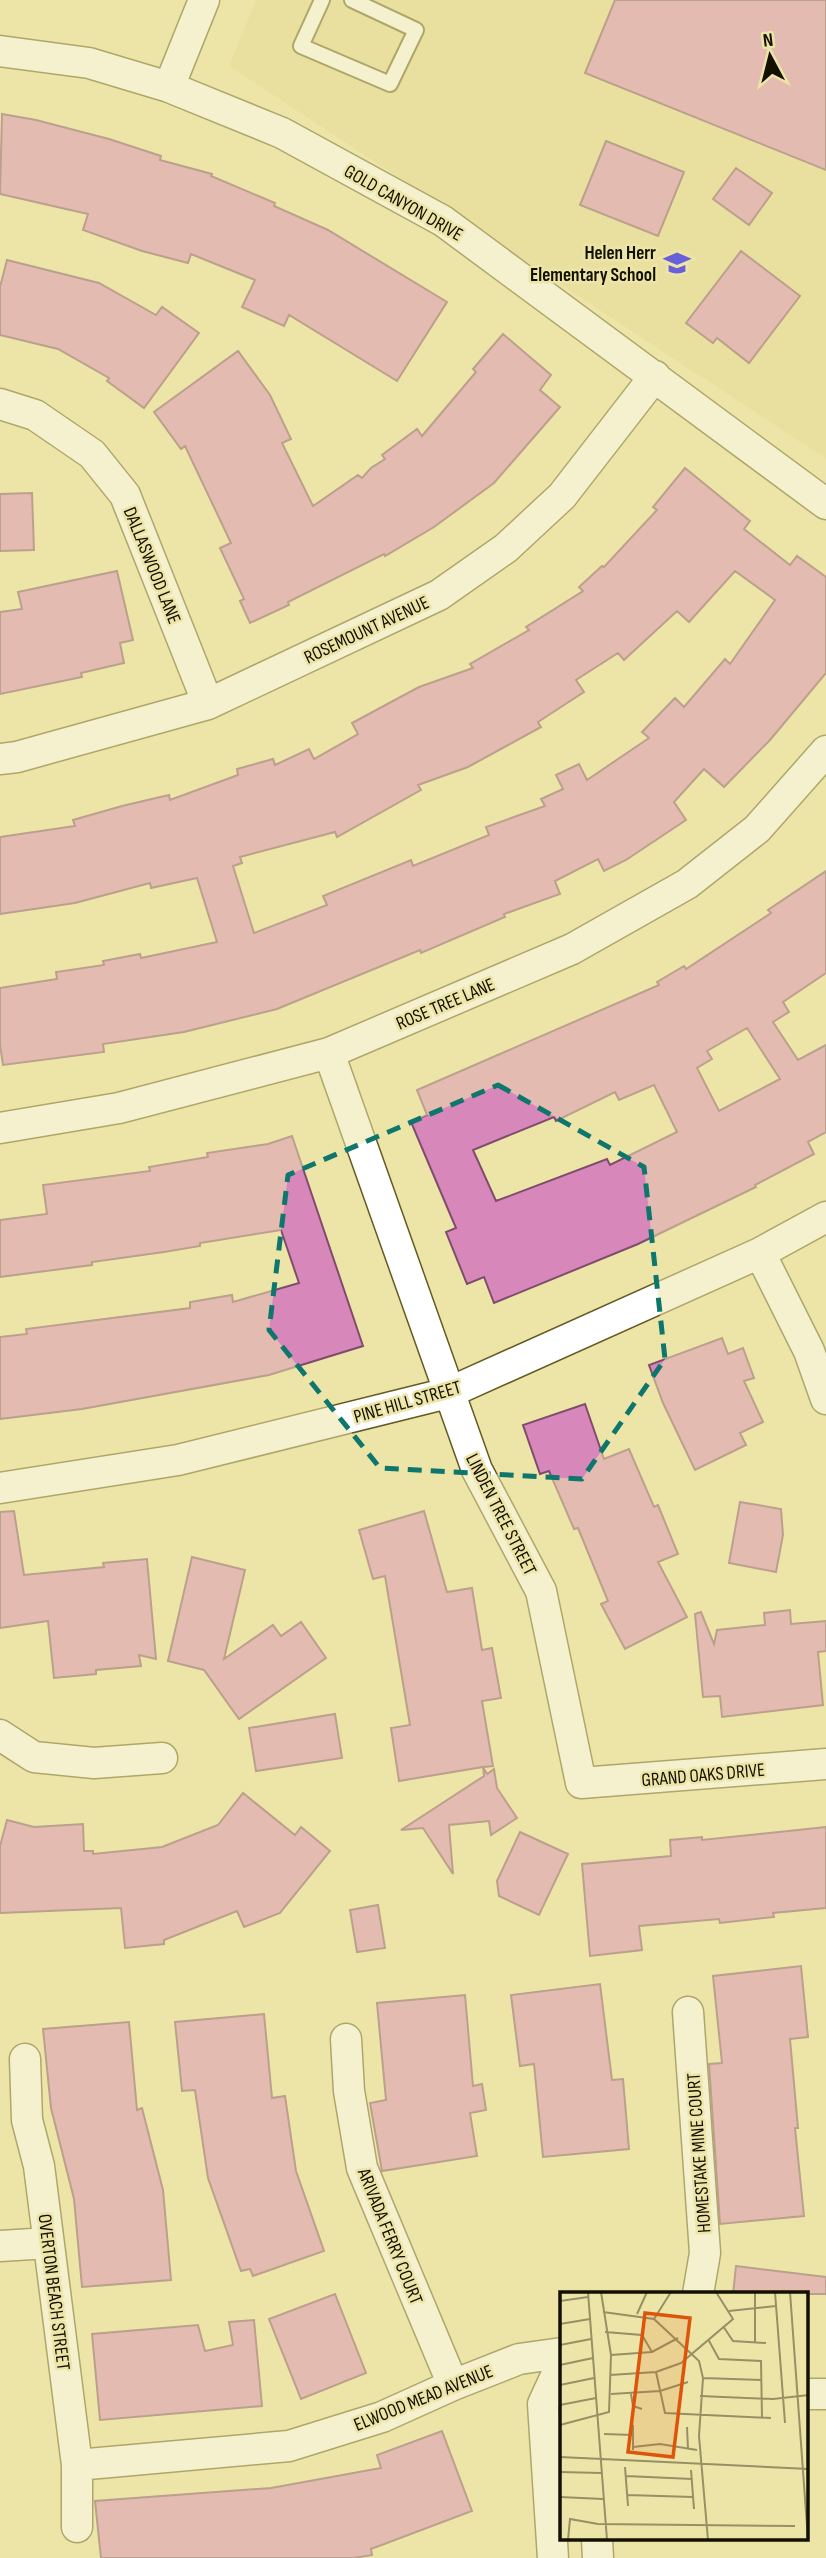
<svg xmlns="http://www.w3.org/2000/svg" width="826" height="2558" viewBox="0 0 826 2558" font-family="'Sofia Sans Condensed',sans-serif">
	<rect width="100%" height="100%" fill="#ede5a8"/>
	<path fill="#e4da96" d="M256,0H826V459L229,66Z"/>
	<path fill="#d887bb" stroke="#7e4d6c" stroke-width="2" fill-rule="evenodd" d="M615,0H826V170L585,73Z
		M2,114L36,120L109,139L161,156L160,160L212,174L211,176L275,203L274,206L328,230L447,302L397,381L289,315L284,326L242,307L255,280L191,254L188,263L142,251L83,230L88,214L0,194Z
		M606,141L684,172L658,236L580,205Z
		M736,168L772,193L749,225L713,199Z
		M741,251L800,296L749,363L717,338L713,343L686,323Z
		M7,260L99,283L156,315L162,307L199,333L144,408L107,381L109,378L58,349L0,335V287Z
		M503,334L551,375L540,390L560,407L494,483L434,527L385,556L384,554L288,602L289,605L250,623L240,601L244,599L220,548L231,543L185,446L181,449L154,412L238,351L270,395L291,439L282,443L313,506L358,475L362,478L371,468L385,459L382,455L417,429L422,436L476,372L473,369Z
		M685,468L750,521L744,529L790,565L797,556L826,577V673L770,740L724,787L704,769L674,802L686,820L626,860L604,871L598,859L555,881L560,894L504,914L505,917L421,953L420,950L277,1009L184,1032L103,1044L104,1052L3,1065L0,1045V988L57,979L56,972L104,965L103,961L140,954L141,958L217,942L197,878L151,888L150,883L75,903L0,914V837L75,826L73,820L122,806L169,795L170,800L238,775L237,769L273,759L275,765L309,749L314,759L358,734L352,723L419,687L473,668L470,664L529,630L526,627L583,591L579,587L602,566L604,567L657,510L653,507ZM735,571L775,600L730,664L725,659L684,707L675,698L642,732L649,738L587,780L579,764L556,775L563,789L541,799L545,806L486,827L489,835L413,866L411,860L323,896L327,905L254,933L233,866L242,863L240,857L335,832L337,837L421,790L418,785L468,767L541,727L538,722L584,692L576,680L618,653L624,660L677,611L689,622Z
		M32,493L34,550L0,551V494Z
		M117,571L133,640L120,643L124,663L81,673L82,677L0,694V612L22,609L18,592Z
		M826,871V973L783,1002L789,1012L773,1022L798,1060L826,1045V1132L808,1142L814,1154L755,1185L756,1187L638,1244L494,1303L484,1277L467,1284L446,1232L456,1228L411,1122L427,1115L417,1090L659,985L657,982L684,966L686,969L771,913L768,910ZM747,1028L780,1079L719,1111L697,1068L712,1059L707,1051ZM654,1085L677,1132L610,1165L607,1159L496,1201L473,1150L554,1117L556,1121L615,1092L619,1100Z
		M292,1136L363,1346L269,1375L82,1409L0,1419V1337L27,1334L26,1329L190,1308V1302L232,1295L233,1302L299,1283L281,1230L200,1243V1246L164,1252L92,1262V1265L0,1277V1220L47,1214L43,1185L150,1171L149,1167L208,1157L207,1153L268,1144Z
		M722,1338L728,1354L743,1348L754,1378L744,1381L763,1422L740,1433L746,1445L695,1470L663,1403L649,1365Z
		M585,1404L604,1459L629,1449L654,1507L658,1505L678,1554L658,1562L687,1617L625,1649L601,1604L608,1601L578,1528L574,1529L549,1471L540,1474L523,1425Z
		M740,1502L781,1509L783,1535L776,1572L729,1563Z
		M14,1511L24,1575L104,1567L103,1563L147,1559L156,1659L139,1655L141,1666L96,1670V1674L54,1678L48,1621L0,1628V1512Z
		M424,1511L447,1592L472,1588L482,1650L492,1648L501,1698L482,1701L493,1766L483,1767L487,1774L494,1769L497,1788L517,1818L491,1835L489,1821L449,1825L453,1874L423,1828L401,1830L484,1776L483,1767L399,1781L391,1728L410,1725L385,1576L373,1579L359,1530Z
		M192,1557L245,1570L224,1659L273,1625L281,1636L301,1622L326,1658L239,1719L204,1670L168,1661Z
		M790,1610L791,1624L826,1621V1651L818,1652L823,1705L722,1717L720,1696L703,1697L695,1614L701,1612L714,1644L717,1630L765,1625L764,1613Z
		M335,1714L342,1758L256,1771L249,1728Z
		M243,1793L295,1835L301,1827L330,1851L280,1913L244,1927L237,1911L164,1940V1944L125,1948L121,1908L0,1913V1846L7,1820L34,1827L83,1824L84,1851H93V1854L162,1847L218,1825Z
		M826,1827V1908L773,1913L774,1917L720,1923L719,1919L639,1926L642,1950L590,1956L582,1864L671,1856L670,1840L702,1837V1840Z
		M520,1832L568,1854L539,1915L499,1896L497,1881Z
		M378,1905L385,1948L357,1952L350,1910Z
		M801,1966L808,2037L790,2039L798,2128H795L804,2216L720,2224L709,2064L722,2063L713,1976Z
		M600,1984L612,2080L623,2079L629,2149L543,2157L534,2064L520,2066L511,1995Z
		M465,1995L473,2086L482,2084L486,2110L470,2113L477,2156L382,2171L370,2103L386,2100L377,2003Z
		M264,2014L272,2098L285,2096L296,2171L324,2251L253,2276L250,2269L241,2271L208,2178L195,2090L182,2091L175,2022Z
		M129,2022L137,2110L142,2108L163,2190L171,2280L82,2287L74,2199L51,2108L43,2029Z
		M736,2266L826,2277V2294H733Z
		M335,2294L366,2373L301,2399L269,2319Z
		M254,2320L262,2406L100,2420L92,2334L198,2325L205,2351L233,2345L229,2322Z
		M442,2431L472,2511L371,2549L372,2555L354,2558H101L95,2501L271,2488L381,2468L377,2455Z"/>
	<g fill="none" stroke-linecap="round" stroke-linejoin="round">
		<g stroke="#635b21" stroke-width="18">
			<path id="service" d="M322,0L301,46L390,84L416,30L352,0"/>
		</g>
		<g stroke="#635b21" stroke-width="33">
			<path id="minor" d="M0,51L89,63L169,87L282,133L443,221L826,504
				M169,87L204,0
				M0,404L35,415L92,454L125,495L208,704
				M0,759L17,757L208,704L439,595L506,548L562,496L655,376
				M329,1053L477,1470L541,1591L581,1783L826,1764
				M0,1128L119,1108L329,1053L572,949L687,884L757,829L826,751
				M760,1253L809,1351L826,1399
				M0,1488L178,1460L448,1393L760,1253L826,1217
				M0,1735L34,1757L94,1763L162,1758
				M688,2012L705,2253L698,2294
				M346,2039L349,2091L362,2168L453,2385
				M25,2059L27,2120L39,2166L77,2465V2527
				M0,2246L48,2243
				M807,2394H826
				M77,2465L289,2446L382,2417L453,2385L519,2359L562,2353
				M597,2539L598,2558
				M553,2558L543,2404L562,2363"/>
		</g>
		<use href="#service" stroke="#fff" stroke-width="14"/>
		<use href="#minor" stroke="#fff" stroke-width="30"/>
	</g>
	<path d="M0 0H826V2558H0ZM498,1085L644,1167L665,1359L582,1479L380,1468L269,1330L288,1175Z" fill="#ede5a8" fill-opacity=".55" fill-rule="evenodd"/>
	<path fill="none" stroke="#0f766e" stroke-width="5" stroke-dasharray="14 9" stroke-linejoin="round" d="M498,1085L644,1167L665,1359L582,1479L380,1468L269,1330L288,1175Z"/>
	<defs>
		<g id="school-bare" transform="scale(2.1)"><path d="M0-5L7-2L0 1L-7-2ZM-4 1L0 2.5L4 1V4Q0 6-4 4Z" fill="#6760d9" stroke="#ede5a8" stroke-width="2.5" paint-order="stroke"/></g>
	</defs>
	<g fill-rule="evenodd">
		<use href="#school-bare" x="677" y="263"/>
	</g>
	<g text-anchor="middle" stroke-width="5" stroke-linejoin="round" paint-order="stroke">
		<g font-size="19" fill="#131000" stroke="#ede5a8">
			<text transform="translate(404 202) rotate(30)" y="7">GOLD CANYON DRIVE</text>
			<text transform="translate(153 565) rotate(68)" y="7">DALLASWOOD LANE</text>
			<text transform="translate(366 629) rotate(-25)" y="7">ROSEMOUNT AVENUE</text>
			<text transform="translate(445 1003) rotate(-23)" y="7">ROSE TREE LANE</text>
			<text transform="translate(407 1401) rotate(-16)" y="7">PINE HILL STREET</text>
			<text transform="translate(502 1514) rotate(63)" y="7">LINDEN TREE STREET</text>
			<text transform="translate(703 1774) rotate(-5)" y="7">GRAND OAKS DRIVE</text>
			<text transform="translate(698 2153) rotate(-94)" y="7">HOMESTAKE MINE COURT</text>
			<text transform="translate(391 2236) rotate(68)" y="7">ARIVADA FERRY COURT</text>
			<text transform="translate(55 2292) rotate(83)" y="7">OVERTON BEACH STREET</text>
			<text transform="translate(423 2397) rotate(-22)" y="7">ELWOOD MEAD AVENUE</text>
		</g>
		<g font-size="19" font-weight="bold" fill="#131000" stroke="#ede5a8" text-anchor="end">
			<text x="656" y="259">Helen Herr<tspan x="656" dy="22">Elementary School</tspan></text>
		</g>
	</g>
	<g transform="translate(560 2292)">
		<rect width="248" height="248" fill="#ede5a8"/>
		<path fill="none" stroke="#969065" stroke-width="2" d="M28,0L47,248M41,0L51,63M215,0L225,131M230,0L248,248M0,9L28,5M169,19L216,14M43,20L94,27L139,69L143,86L139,144L148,248M77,22L87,0M94,27L111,0M0,32L30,27M163,34L173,49L206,51M45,40L82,43L92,60M148,47L159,67L201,69L202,126M195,50V0M0,53L31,47M51,63L92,60L118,46M0,73L33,66M96,80L105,121L211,126M50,83L96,80L121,71L173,27L156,0M143,86L202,88M0,93L34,86M51,102L100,99L128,90M71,102L73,114L82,117M140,104L213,107L249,103M0,113L36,106M0,133L49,120L51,63M127,135L128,157M44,142L73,143M73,155L100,152L137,158M73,158V133M0,165L249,177M65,175L68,214M131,178L134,217M0,180L41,181M66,184L132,187M67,203L133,205M0,205L43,207M8,248L10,227L38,232L235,234"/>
		<path fill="#dd550b" fill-opacity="0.15" stroke="#dd550b" stroke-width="3.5" d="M85,21L130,26L113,165L68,160Z"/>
		<rect width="248" height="248" fill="none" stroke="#131000" stroke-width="3.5"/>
	</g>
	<g transform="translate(770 56) rotate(353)" stroke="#ede5a8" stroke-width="5" paint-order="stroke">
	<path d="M0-5L12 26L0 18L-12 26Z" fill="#131000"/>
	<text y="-10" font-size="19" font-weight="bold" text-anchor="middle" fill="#131000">N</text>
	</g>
</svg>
